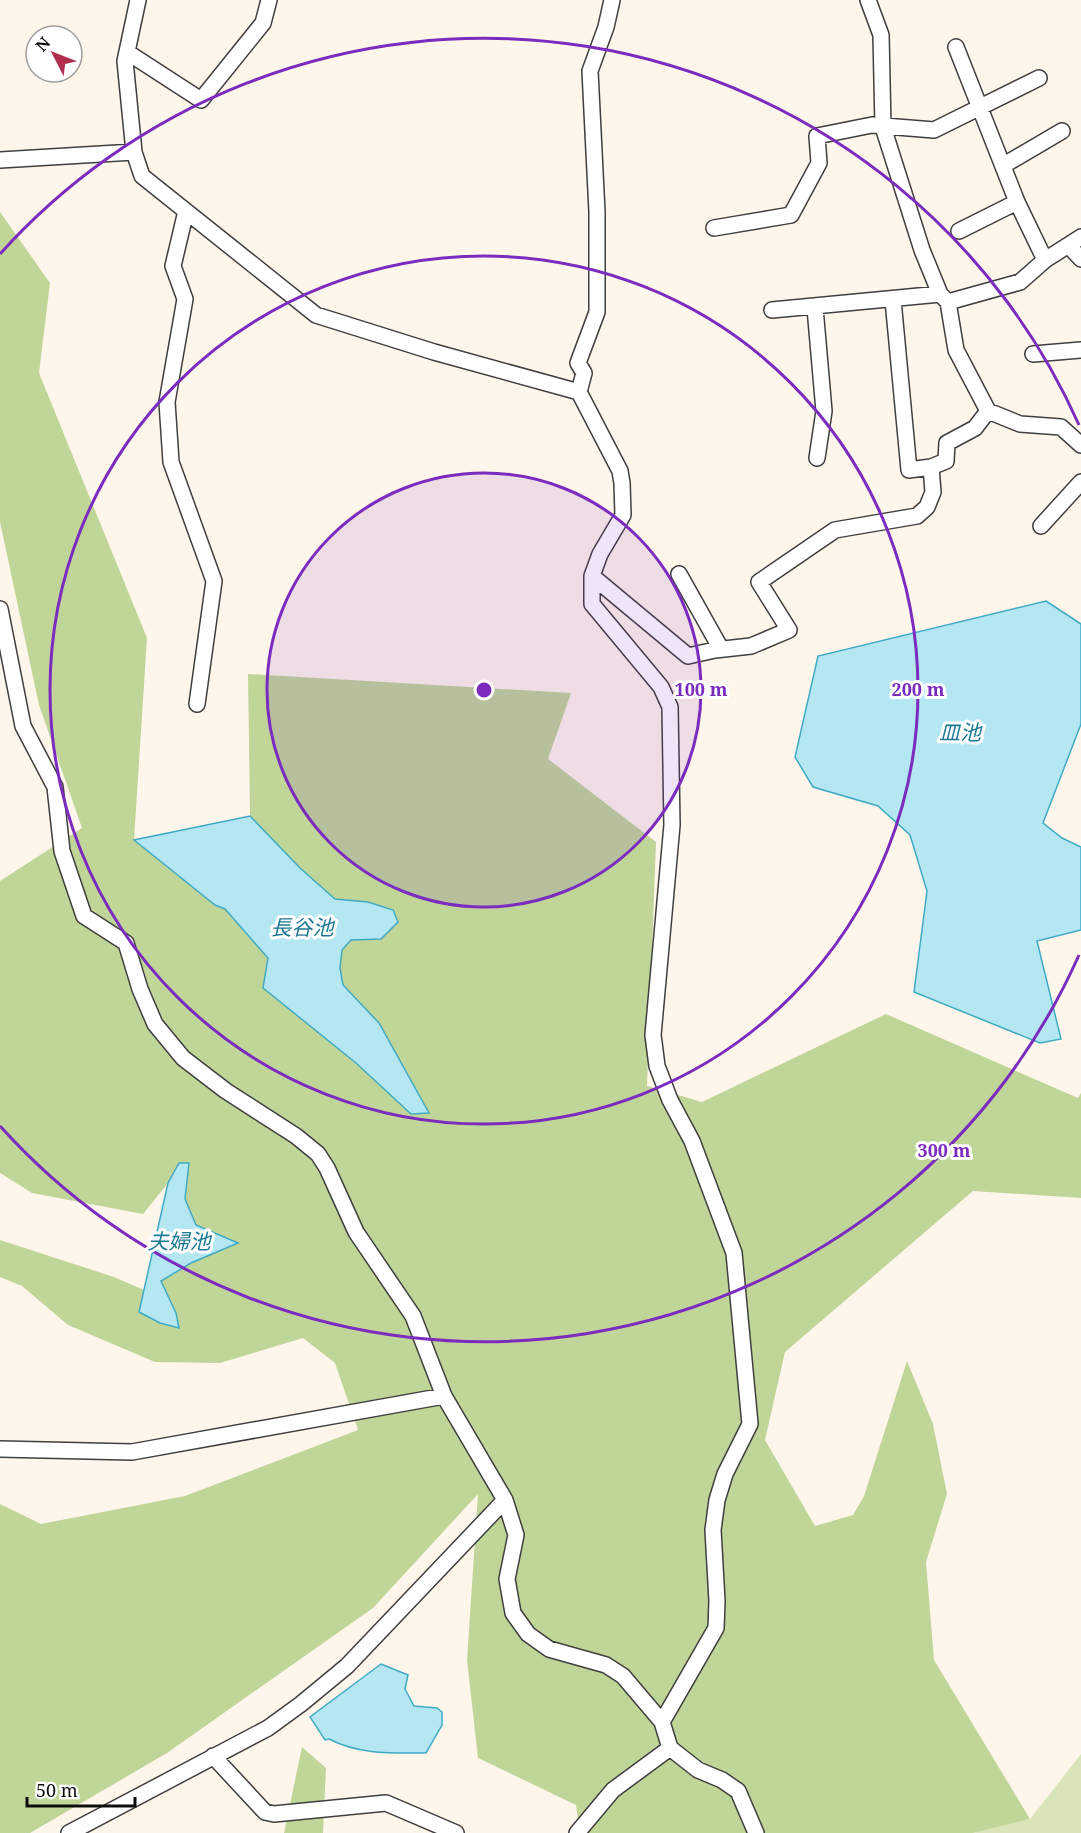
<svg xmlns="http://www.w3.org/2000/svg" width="1081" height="1833" viewBox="0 0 1081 1833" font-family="'Noto Serif','Noto Sans JP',serif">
	<rect width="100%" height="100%" fill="#fef6eb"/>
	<path fill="#d9e5b8" d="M1081,1754V1833H973L1030,1819Z"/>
	<path fill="#c0d598" d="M0,212L50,283L39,373L147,638L134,840L250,816L248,674L571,693L548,759L656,842L647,1086L702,1102L886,1014L1078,1098L1081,1093V1198L973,1191L785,1352L765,1440L815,1526L853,1515L864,1496L907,1361L933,1424L947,1494L926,1562L934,1660L1030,1819L973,1833H580L576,1805L478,1758L467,1660L478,1494L373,1608L167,1753L30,1833H0V1504L41,1524L185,1496L358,1430L335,1363L303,1338L220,1363L155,1362L68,1325L22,1286L0,1277V1240L114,1277L144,1290L139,1312L178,1328L176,1313L161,1281L191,1263L196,1225L185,1199L189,1163L179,1164L168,1183L143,1214L32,1193L0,1173V881L82,828L39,705L0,522Z
		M302,1747L326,1768L323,1833H284Z"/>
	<path fill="#b4e7f1" stroke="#40aac3" stroke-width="1.5" d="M1046,601L1081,624V724L1043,823L1062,838L1081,847V930L1037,941L1061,1039L1040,1043L914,992L927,891L910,835L878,806L813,787L795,757L818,656Z
		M250,816L300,868L335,899L368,902L393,910L398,922L381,939L351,940L342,950L340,968L343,985L379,1023L429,1113L411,1114L356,1063L263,988L268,958L225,909L215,905L134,840Z
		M179,1163H189L185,1199L196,1225L238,1243L191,1263L161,1281L176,1313L179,1328L160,1323L139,1312L168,1183Z
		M381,1664L408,1675L405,1689L414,1706L437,1708L442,1712V1725L426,1753C392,1753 360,1755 329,1739L325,1740L310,1717Z"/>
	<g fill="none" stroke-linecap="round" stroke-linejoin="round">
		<g stroke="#3f3f3f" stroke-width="18">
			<path id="minor" d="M138,0L125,61L134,152L142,176L316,315L434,352L579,392
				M612,0L606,27L590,71L597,212V312L578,363L584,373L579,392L620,471L622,483L623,515L600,554L592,576V604L661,687L670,707L672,825L653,1035L657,1066L670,1100L692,1141L734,1253L750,1424L725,1474L717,1500L713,1530L717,1601L716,1628L662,1722
				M868,0L881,35L883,127L922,250L940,294L948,302L956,350L988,411L1020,424L1061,427L1081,445
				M956,47L1017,202L1045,260
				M127,52L201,100L263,23L269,0
				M0,160L134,152
				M1004,165L1062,131
				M186,211L173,266L185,299L167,402L171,462L214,581L197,704
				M714,228L791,215L819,163L817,136L872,125L934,130L1039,78
				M959,231L1017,202
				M1069,246L1081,259
				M893,300L909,470L931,467
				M948,302L1020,282L1045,260L1081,237
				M815,308L824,411L817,458
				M772,310L940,294
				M1033,354L1081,350
				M1041,526L1081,482
				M679,574L721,649
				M592,576L688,656L715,650L751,646L789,630L759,582L835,530L917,516L927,507L933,492L931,467L946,461L947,443L975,428L988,411
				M0,609L23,726L55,787L62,851L84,916L126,943L140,989L155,1024L183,1058L226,1091L296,1136L318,1154L327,1168L356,1232L413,1316L444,1396L505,1500L516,1535L507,1579L513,1613L528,1634L549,1649L606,1665L623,1676L662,1722L670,1748L698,1770L722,1780L738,1791L756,1833
				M0,1449L132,1452L444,1396
				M213,1756L265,1812L274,1814L386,1803L456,1833
				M69,1833L268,1728L301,1704L347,1666L505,1500
				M577,1833L613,1790L670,1748"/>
		</g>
		<use href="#minor" stroke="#fff" stroke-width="15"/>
	</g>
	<circle cx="484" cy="690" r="217" fill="#7b2cbf" fill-opacity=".12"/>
	<g fill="none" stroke="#7b2cbf" stroke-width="3">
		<circle cx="484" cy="690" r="217"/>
		<circle cx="484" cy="690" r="434"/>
		<path d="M1079 955A651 651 0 0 1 0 1126M0 254A651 651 0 0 1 1079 425"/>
	</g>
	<g text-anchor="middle" stroke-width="6" stroke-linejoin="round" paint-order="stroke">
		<g font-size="21" font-style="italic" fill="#1e7994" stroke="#fff">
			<text x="960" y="740">皿池</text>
			<text x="302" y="935">長谷池</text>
			<text x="179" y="1249">夫婦池</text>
		</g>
	</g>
	<circle cx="484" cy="690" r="9" fill="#7b2cbf" stroke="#fff" stroke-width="3"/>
	<g font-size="18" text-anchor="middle" font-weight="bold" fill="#7b2cbf" stroke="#fff" stroke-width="6" stroke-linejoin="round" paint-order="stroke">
		<text x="701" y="696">100 m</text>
		<text x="918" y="696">200 m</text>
		<text x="944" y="1157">300 m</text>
	</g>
	<g transform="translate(54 54) rotate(312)"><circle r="28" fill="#ffffff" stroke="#9e9e9e" stroke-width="1.5"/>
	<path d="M0-4.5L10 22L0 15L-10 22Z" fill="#b12e4f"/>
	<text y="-9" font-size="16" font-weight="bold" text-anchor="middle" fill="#0c0c0c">N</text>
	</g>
	<path d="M27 1797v9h108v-9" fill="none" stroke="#0c0c0c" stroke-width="3"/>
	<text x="36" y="1797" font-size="18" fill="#0c0c0c" stroke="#ffffff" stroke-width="4.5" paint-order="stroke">50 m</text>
</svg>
